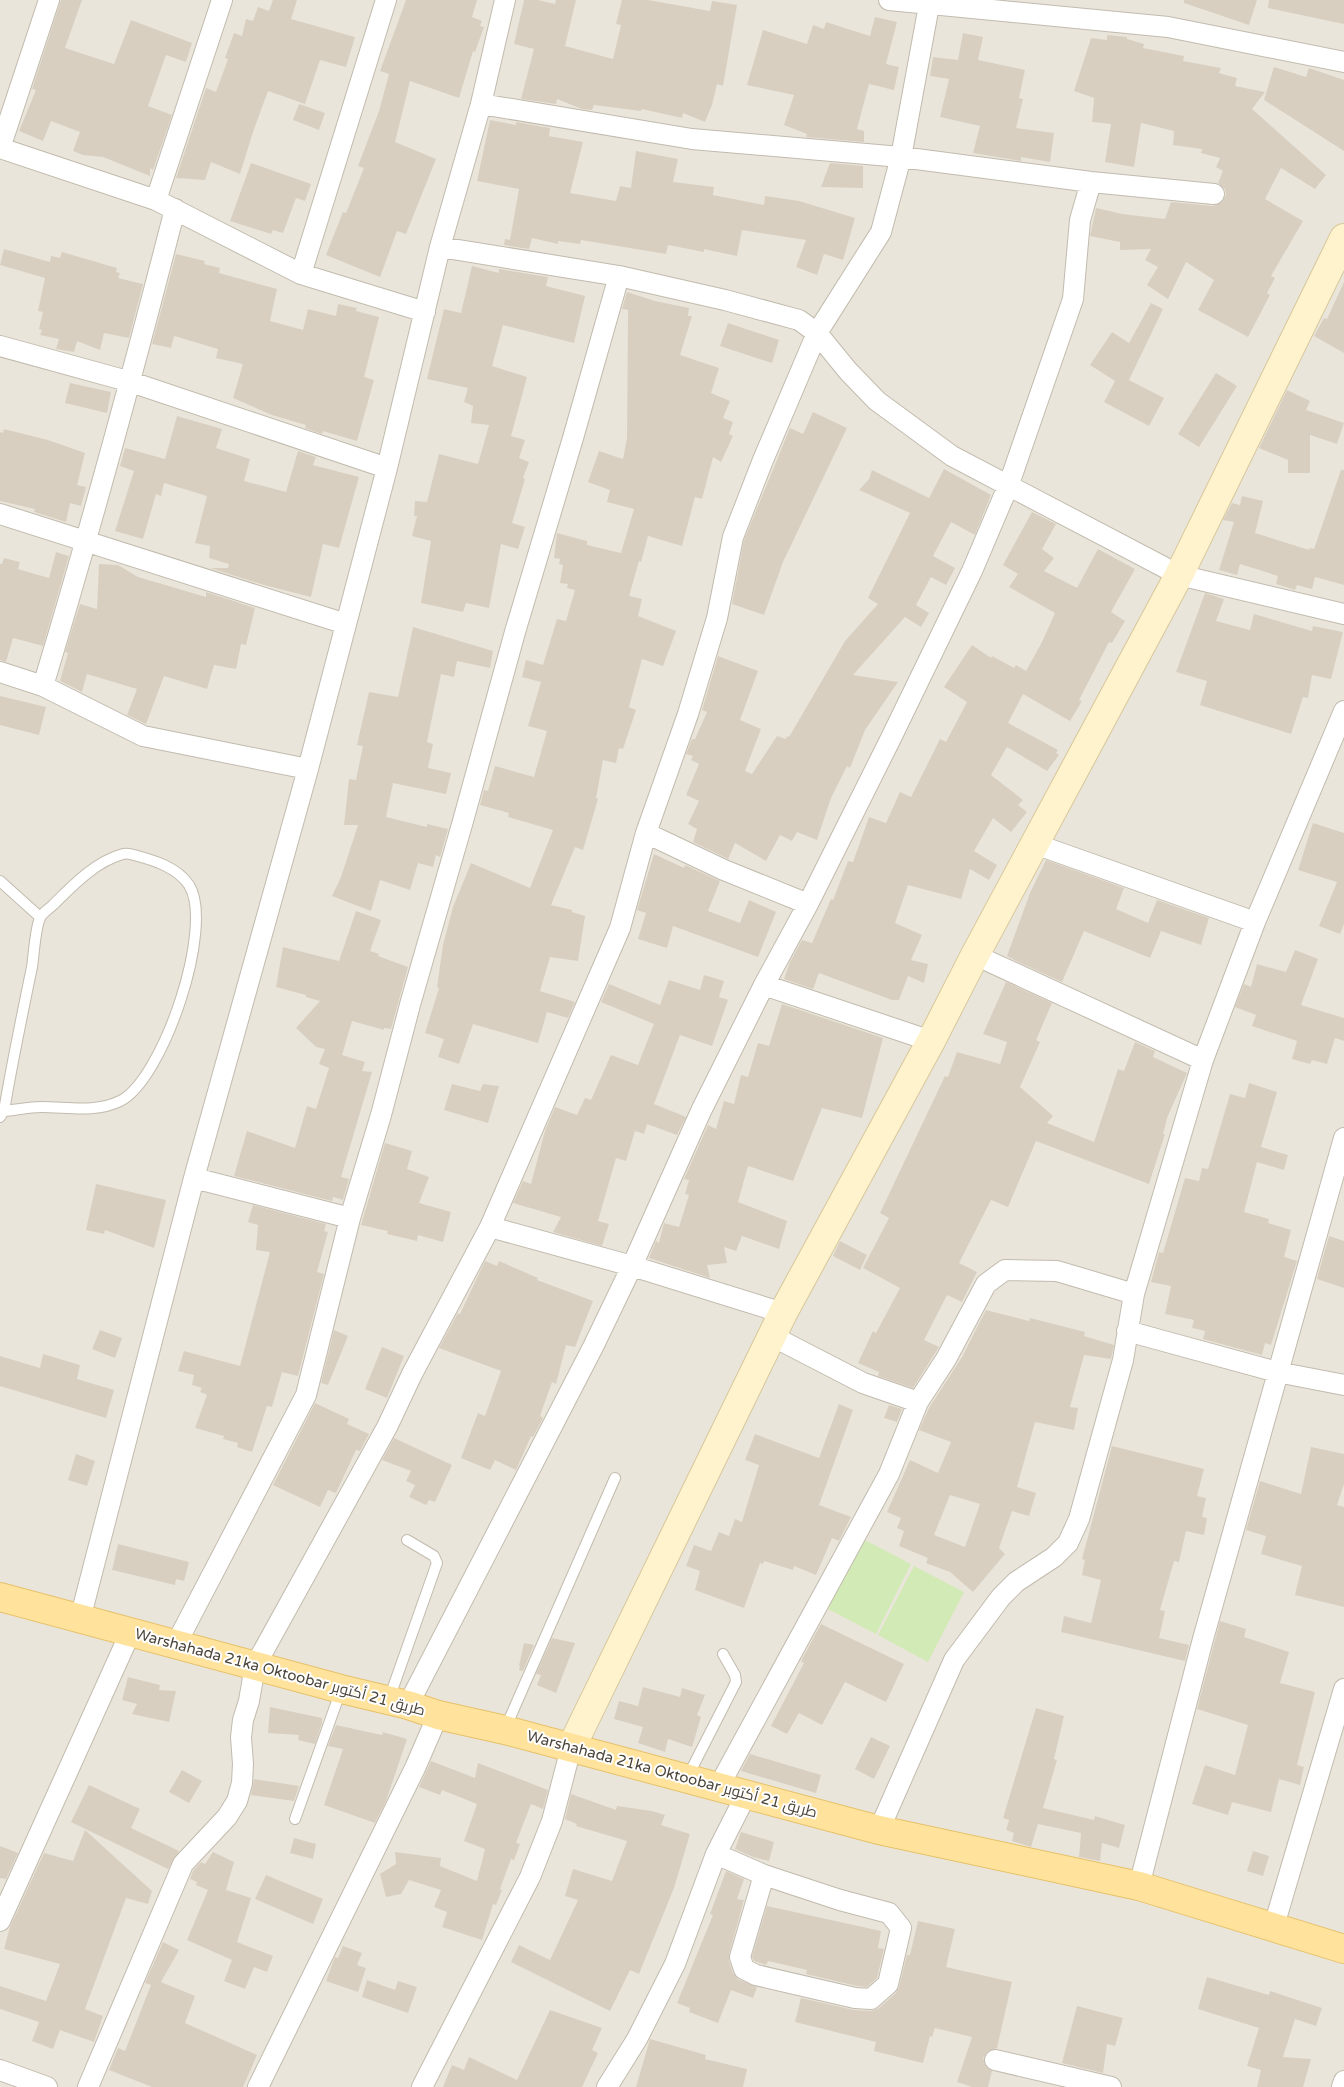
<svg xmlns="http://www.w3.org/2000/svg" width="1344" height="2087" viewBox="0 0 1344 2087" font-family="'Varela Round',Cairo,sans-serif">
	<rect width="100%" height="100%" fill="#f6f3ec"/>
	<path fill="#eae5da" d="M0,0H1344V2087H0Z"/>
	<path fill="#d2eab5" d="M861,1538L911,1564L876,1634L826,1608Z
		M914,1566L964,1592L928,1662L878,1635Z"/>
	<path fill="#d8cfc1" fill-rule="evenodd" d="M61,0H82L65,48L114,64L131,20L192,43L186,62L166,55L148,106L172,115L153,170L150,168V176L103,157L83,155L73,151L80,132L51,121L43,141L19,131L36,90L32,89Z
		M273,0H297L291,19L355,37L346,67L320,60L305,104L268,91L253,132L240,174L211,162L205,180L176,178L206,88L216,92L228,59L225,58L234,33L242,36L246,19L253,21L258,7L269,11Z
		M406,0H477L472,17L482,21L480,26L484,27L475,52L473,51L459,98L410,81L395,142L436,159L406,234L397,231L380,277L326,255L343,212L346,213L364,168L358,166L379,111L389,74L380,71Z
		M524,0H538L555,4L556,0H576L565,46L613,59L621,25L616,24L622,0H648L710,11L712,1L737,5L723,86L717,84L712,105L705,122L683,113L682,118L642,109L641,111L594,105L592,110L582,109L557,99L556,104L521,99L534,49L514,44Z
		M1184,0H1257L1249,25L1184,3Z
		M1269,0H1344V24L1268,8Z
		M875,17L897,22L886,64L899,67L894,90L869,84L857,129L864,131V142L806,137L807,134L784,125L794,95L747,85L763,30L807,44L813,25L824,29L826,22L870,36Z
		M963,33L983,37L978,60L1025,70L1019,98L1023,99L1016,128L1054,133L1050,162L1021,157V161L973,153L980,126L940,117L949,79L930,76L933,57L958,60Z
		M1107,35L1127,37V39L1144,44L1143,48L1184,56L1183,61L1221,68L1219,73L1237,78L1235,86L1265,92L1252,109L1326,175L1315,189L1281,168L1265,199L1303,221L1271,276L1275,278L1267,293L1270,295L1248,337L1198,310L1214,280L1186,262L1168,299L1147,285L1158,267L1145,260L1151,249L1120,250V242L1090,236L1096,208L1122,214L1165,219L1171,202L1213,206L1223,201L1226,195L1225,189L1218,183L1223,171L1216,167L1220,158L1201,153L1202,149L1173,145L1174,131L1141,123L1134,167L1105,162L1111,124L1092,122L1094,98L1074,91L1091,38L1107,40Z
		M1274,67L1306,77L1309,68L1344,80V151L1264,100Z
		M299,104L325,113L319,130L293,120Z
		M490,120L516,125V122L550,128L549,136L583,142L570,193L616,201L620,186L631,188L636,151L678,159L673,182L714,187L713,195L764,205L765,196L799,201L855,218L843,260L824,254L817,275L796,267L806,240L742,230L737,256L704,249V252L668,245L666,254L581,240L580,244L558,241V244L532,238L529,249L504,245L505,239L510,240L519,189L477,181Z
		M251,163L311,184L305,201L296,198L283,233L273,230L271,234L230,221Z
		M830,163L863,166V188L821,187Z
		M4,249L50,262L51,256L60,258L62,252L117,268L116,272L120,273L118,278L143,284L129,338L104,333L100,350L77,341L74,352L56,349L59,339L40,335L42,330L39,329L43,312L38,311L45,278L0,265Z
		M176,254L205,261L204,264L220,268L219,273L277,289L270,321L303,330L308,309L336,316L338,304L357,308L356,311L379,317L364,377L374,380L357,441L323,431L322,434L305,428L306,425L272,415L233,398L243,364L216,358L218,349L174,336L171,348L152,344Z
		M472,266L499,273V269L548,277L546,286L585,296L574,343L503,325L492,366L527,377L511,436L525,440L519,458L529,462L523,478L525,479L512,523L525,527L518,549L501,544L489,608L466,603L463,612L421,603L431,541L412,536L417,516H414L415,501L427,502L439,454L478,464L489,425L471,423L473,406L464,402L468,388L427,379L444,309L461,313Z
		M1344,282V353L1314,336L1324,318L1327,319Z
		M627,292L655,301L689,308L688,316H692L680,355L719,368L711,393L730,401L723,418L733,422L729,434L733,436L721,462L713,457L702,499L695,497L682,546L648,536L641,562L639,561L629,596L642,599L638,616L676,631L663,666L642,659L629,707L636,710L623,749L619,748L616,763L603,760L596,798L598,799L583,850L575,847L551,905L572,910V912L585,916L578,961L550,957L540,991L575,1002L568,1018L547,1012L538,1043L473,1024L459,1064L438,1057L444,1039L425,1033L439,988L437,987L443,945L453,907L471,863L530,888L553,830L508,817L509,813L480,805L484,790L488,791L495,766L534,777L547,731L528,726L541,682L522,677L526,660L543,665L557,619L566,621L575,590L567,588L568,584L560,583L563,565L559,564L560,559L554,558L557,533L587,541V545L621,553L634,509L607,502L610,490L588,482L599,451L623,459L627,438L628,310L622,309Z
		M1151,303L1163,309L1129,380L1164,398L1149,426L1104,402L1115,381L1090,365L1112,332L1129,343Z
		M728,323L779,340L772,363L720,346Z
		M1216,373L1237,386L1199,447L1178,434Z
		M70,383L111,392L107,413L65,403Z
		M1287,390L1310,401L1306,410L1344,423L1337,444L1310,435V473H1288V460L1259,448Z
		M813,412L847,428L783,562L764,615L732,604L744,540L790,428L803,434Z
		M177,416L222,429L216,448L250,459L244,481L286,492L298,451L316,457L313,465L359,477L339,548L323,544L311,597L264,585L210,568H228L229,564L209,558L210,546L195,543L207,496L164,483L161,496L156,494L143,539L115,531L134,471L120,466L125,448L165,459Z
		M4,429L48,440L85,453L77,485L86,487L81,506L70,503L66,522L34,512L35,509L0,501V432L3,433Z
		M944,469L991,495L975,535L951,522L933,556L955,568L946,585L931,577L916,605L929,613L921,627L905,617L853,675L898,682L865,730L850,768L847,766L831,798L817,840L797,832L792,841L780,835L766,861L735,843L728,859L693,842L697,829L688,824L699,801L686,795L699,764L691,760L693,756L686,754L692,739H695L707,712L702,710L718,656L758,671L740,720L761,729L745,771L752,774L777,736L786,739L787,736L789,737L845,641L878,604L868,598L910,513L859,490L869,479L872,470L929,498Z
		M1341,470H1344V585L1315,577L1312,589L1297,585L1295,590L1276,584L1278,576L1240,564L1237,575L1219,570L1234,522L1223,520L1232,503L1240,505L1242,496L1263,501L1255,533L1309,550L1310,548L1314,549Z
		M1032,512L1056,524L1042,549L1054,558L1044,571L1077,588L1098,549L1135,569L1111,612L1125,621L1112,643L1109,642L1079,700L1082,701L1070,721L1023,694L1008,723L1058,750L1056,753L1059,755L1047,771L1007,747L991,775L1023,800L1018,805L1027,812L1011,832L993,818L974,851L997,865L989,880L970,869L961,899L908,885L895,923L922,935L911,960L928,964L924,983L908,976L899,1000H892L819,973L813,989L784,979L790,962L802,940L812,943L831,899L833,900L848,861L853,862L869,817L886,823L900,792L911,797L940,739L946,742L967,702L944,687L972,645L991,658L992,656L1014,668L1016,665L1026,671L1042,642L1055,613L1009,587L1018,574L1003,565Z
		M56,552L69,556L43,646L13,638L6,662L0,660V564H2L4,558L20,562L18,569L49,578Z
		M99,564L118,565L138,577L206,597V592L255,608L246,645L241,644L236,669L214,665L207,689L164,676L146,724L127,715L137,689L87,674L82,692L60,681L68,653L65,652L80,604L97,609Z
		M1205,593L1224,599L1216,621L1250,630L1254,614L1312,631L1313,626L1343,632L1331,679L1312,675L1308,698L1303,697L1291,734L1200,705L1207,681L1176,672Z
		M413,627L493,651L490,668L457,661L454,677L441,674L427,742L433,744L428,768L451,773L446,794L393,783L386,817L427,827V824L448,829L440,857L436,855L433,867L418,863L410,890L380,880L371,911L332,896L341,877L358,825H344L349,779L356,780L363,746L357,745L369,692L398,697Z
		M0,696L46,707L39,735L0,725Z
		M1313,823L1344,833V924L1340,934L1319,926L1337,882L1298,870Z
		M654,854L684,868L685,865L720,881L708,911L740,923L749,900L776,912L758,957L673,926L667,948L638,939L646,913L637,910Z
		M1046,860L1124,888L1116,909L1148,923L1157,900L1209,918L1201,945L1161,931L1150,958L1084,931L1062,982L1016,961L1007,956L1030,893Z
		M356,911L381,920L370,951L379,954L378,956L408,967L391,1029L384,1028V1030L352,1021L342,1055L365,1062L362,1071L372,1072L341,1177L349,1179L343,1200L333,1197L332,1201L234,1176L247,1131L295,1148L307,1106L316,1109L329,1068L319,1064L325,1049L316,1047L296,1028L320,1001L306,997V995L276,987L283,947L339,961Z
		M1295,950L1318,959L1301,1005L1344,1018V1041L1335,1038L1327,1064L1312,1060L1310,1064L1292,1059L1297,1041L1252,1026L1256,1015L1235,1007L1244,984L1251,987L1257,964L1286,972Z
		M704,975L724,981L719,997L728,1000L712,1046L680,1035L654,1104L686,1117L677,1135L647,1124L644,1134L635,1131L626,1161L616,1158L598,1221L609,1224L602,1246L553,1232L561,1217L513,1203L523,1181L531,1184L545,1131L555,1107L577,1115L585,1098L591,1100L611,1055L638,1065L654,1024L601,1002L609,984L660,1005L669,980L700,990Z
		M1006,982L1052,1003L1036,1040L1040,1042L1020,1087L1053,1116L1047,1123L1094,1142L1118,1069L1124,1071L1135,1042L1155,1051L1153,1057L1187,1073L1167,1118L1163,1134H1165L1149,1184L1036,1141L1008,1207L991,1200L959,1263L977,1272L962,1302L947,1295L924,1340L939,1347L913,1388L878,1376L879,1372L858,1363L873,1331L876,1333L900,1288L863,1268L889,1218L880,1213L945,1076L948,1077L957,1052L1000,1064L1007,1042L983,1034Z
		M782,1004L883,1038L862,1118L822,1108L793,1181L748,1166L738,1202L787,1221L779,1249L742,1236L736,1251L724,1247L727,1263L707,1265L710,1278L649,1258L656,1241L659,1243L664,1223L679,1227L689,1195L685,1194L689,1180L684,1179L708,1125L716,1129L724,1101L734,1104L741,1075L748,1077L758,1043L769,1046Z
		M1249,1083L1277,1092L1261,1147L1288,1155L1284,1170L1257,1162L1244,1212L1269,1219L1268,1223L1291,1230L1284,1257L1297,1261L1271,1345L1265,1343L1262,1355L1203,1339L1205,1331L1192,1328L1194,1320L1165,1314L1171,1286L1151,1282L1159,1252L1163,1253L1185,1178L1199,1181L1202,1168L1208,1169L1230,1094L1245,1098Z
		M452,1084L480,1091L483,1084L499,1086L488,1123L444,1110Z
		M385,1143L412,1151L407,1169L429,1177L419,1203L451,1212L443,1242L418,1235L417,1241L387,1234L388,1231L361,1225Z
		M96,1184L166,1200L154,1248L105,1230L104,1234L86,1230Z
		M253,1205L326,1224L324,1231L328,1232L317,1272L324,1274L298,1376L282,1372L272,1407L267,1406L252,1452L237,1447L238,1443L223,1439L224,1436L195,1428L207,1395L200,1392L202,1388L192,1385L194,1375L178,1371L184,1351L240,1366L270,1252L256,1250L258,1225L248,1222Z
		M1329,1236L1344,1241V1288L1317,1279Z
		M840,1241L867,1255L860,1270L833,1256Z
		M485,1261L497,1266L499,1261L538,1278L537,1280L593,1301L575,1347L566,1345L556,1384L552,1382L540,1416L543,1418L533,1437L531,1436L516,1470L495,1460L490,1470L461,1458L478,1413L485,1416L501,1371L439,1348L458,1313L460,1314Z
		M986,1310L1029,1321L1030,1318L1085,1332L1084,1336L1114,1345L1111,1359L1084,1355L1070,1407L1078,1408L1074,1430L1035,1422L1017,1487L1036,1493L1029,1516L1012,1511L999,1548L1005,1554L973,1592L950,1572L926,1563L928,1558L899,1546L904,1531L897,1528L901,1518L887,1512L910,1460L938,1473L951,1442L919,1430L929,1408L962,1357ZM950,1495L980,1504L965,1547L934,1535Z
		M100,1330L122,1338L115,1358L92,1349Z
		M334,1330L348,1336L328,1385L321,1383Z
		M382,1347L404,1356L387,1398L365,1389Z
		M43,1354L80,1365L77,1379L114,1390L106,1418L0,1386V1356L40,1368Z
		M315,1403L349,1419L347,1424L369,1434L360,1451L356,1450L336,1493L328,1490L320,1507L273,1485Z
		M839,1404L853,1410L819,1505L851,1517L839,1541L832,1538L816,1575L794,1566L793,1570L764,1561L763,1564L760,1563L744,1608L695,1590L700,1571L686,1566L694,1545L711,1551L719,1532L729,1536L735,1519L742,1522L759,1465L745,1460L755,1434L819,1458Z
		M889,1405L902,1409L897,1422L884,1418Z
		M394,1438L452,1465L435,1502L429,1500L426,1505L409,1497L415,1485L406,1481L411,1471L382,1460Z
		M1112,1446L1204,1469L1197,1496L1206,1498L1202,1517L1207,1518L1204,1535L1186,1531L1179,1562L1174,1561L1160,1610L1165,1611L1159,1638L1189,1645L1185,1661L1061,1632L1064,1616L1091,1623L1101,1580L1082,1575L1085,1560L1082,1559Z
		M1311,1447L1344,1454V1484L1337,1505L1344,1507V1607L1295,1595L1302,1566L1261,1554L1266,1536L1246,1530L1260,1481L1301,1494Z
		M76,1454L95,1461L87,1486L68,1480Z
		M118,1544L189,1562L184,1581L176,1579L175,1585L112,1570Z
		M1220,1621L1246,1629L1244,1637L1289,1652L1280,1683L1315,1692L1297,1765L1304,1767L1300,1785L1279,1779L1271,1812L1232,1802L1228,1815L1192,1804L1205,1765L1235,1775L1248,1725L1197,1709Z
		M821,1624L904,1664L886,1702L845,1682L822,1725L799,1713L787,1734L771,1726L804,1663L801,1661Z
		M552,1638L575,1643L556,1693L537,1685L541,1675L536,1674Z
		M524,1643L534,1645L523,1671L519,1670L520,1666H519Z
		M128,1677L160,1685L159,1690L176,1691L169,1722L132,1714L137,1704L122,1700Z
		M643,1687L680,1697L682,1688L705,1695L697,1715L701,1717L692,1747L668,1739L665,1752L638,1743L643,1727L614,1719L619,1701L638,1706Z
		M270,1707L322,1718V1723L315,1744L298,1740L299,1735L268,1733Z
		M1036,1708L1064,1716L1054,1759L1057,1760L1043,1808L1094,1820L1095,1816L1125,1825L1119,1848L1102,1843L1100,1861L1079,1857L1081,1833L1038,1824L1031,1847L1012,1841L1014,1833L1006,1830L1009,1820L1003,1818Z
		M336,1725L382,1735L383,1732L407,1739L386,1801L375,1823L324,1805L343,1749L328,1746Z
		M871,1737L890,1746L874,1779L855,1769Z
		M750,1754L821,1775L816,1793L741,1771Z
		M431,1761L475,1778L478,1763L548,1790L543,1809L531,1804L516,1843L520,1844L514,1860L511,1859L500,1889L502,1890L496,1905L493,1904L482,1940L442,1927L447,1912L434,1907L441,1890L409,1880L401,1894L386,1897L380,1874L396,1864L395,1852L441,1858L440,1866L477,1881L485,1849L464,1841L477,1804L442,1790L440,1795L419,1787Z
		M182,1770L202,1781L189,1803L169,1792Z
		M254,1779L299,1786L294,1801L251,1795Z
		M89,1785L140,1809L131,1828L179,1851L168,1869L71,1822Z
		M571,1794L616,1810L617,1806L652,1811L665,1815L661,1825L690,1834L674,1888L639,1974L630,1970L610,2011L511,1962L519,1945L550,1960L578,1900L565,1896L573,1869L612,1881L627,1841L576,1826L577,1824L565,1819Z
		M85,1830L152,1891L148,1904L126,1898L85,2009L103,2016L94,2042L60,2030L53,2049L32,2041L39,2022L0,2009V1986L46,2001L60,1964L4,1949L10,1927L44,1853L73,1861Z
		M741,1832L774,1842L769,1861L753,1857L735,1849Z
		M294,1838L316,1844L313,1859L290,1853Z
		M0,1846L18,1853L6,1879L0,1878Z
		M1253,1851L1269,1856L1263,1876L1247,1871Z
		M213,1852L234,1862L226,1890L251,1898L237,1942L273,1956L267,1972L254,1967L245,1989L224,1981L232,1960L187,1940L208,1890L196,1885L197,1882L190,1879L193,1871L201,1862L205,1864Z
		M726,1871L744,1879L737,1899L744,1900L729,1954V1961L733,1973L738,1979L757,1987L753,1998L731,1990L718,2023L689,2012L690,2008L677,2003L713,1915L710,1914Z
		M266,1875L323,1899L313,1924L255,1899Z
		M767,1906L881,1931L878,1948L884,1949L877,1978L867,1987L857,1986L806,1974L807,1970L768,1961L766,1965L754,1961L752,1957Z
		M918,1921L955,1929L946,1967L1012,1982L997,2048L987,2052L983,2058L987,2068L992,2071L988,2087H972L957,2082L972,2037L935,2028L932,2037L930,2036L923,2063L874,2051L876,2042L795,2022L801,1998L854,2010L871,2011L879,2008L896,1993L899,1987L907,1955H910Z
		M163,1942L179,1950L161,1982L195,1996L185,2023L257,2055L243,2087H152L109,2070L118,2048L125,2051L151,1985L145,1983Z
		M343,1946L362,1953L357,1965L366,1968L358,1992L326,1981L333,1962L335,1957L338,1958Z
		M1207,1977L1269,1995L1270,1991L1322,2008L1316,2026L1295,2019L1283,2057L1311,2059L1303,2087H1257L1261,2070L1247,2066L1259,2028L1198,2009Z
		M367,1980L395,1990L398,1981L417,1987L408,2013L362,1997Z
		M1077,2006L1123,2018L1115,2046L1107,2044L1103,2073L1062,2063Z
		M550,2010L602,2028L592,2050L598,2053L582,2087H443L452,2065L464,2070L469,2057L517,2080Z
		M650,2039L706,2055L705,2059L747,2069L743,2087H636Z"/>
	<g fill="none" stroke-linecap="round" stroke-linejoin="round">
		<g stroke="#c2bbae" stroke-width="12">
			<path id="lane" d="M0,881L40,917
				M0,1117L4,1111C12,1063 22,1015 32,967C34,954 35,929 40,918C42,913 49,909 53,905C72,886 96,861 123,854C126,853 130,854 134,855C153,860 177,867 189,885C215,926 163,1080 120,1101C96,1113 67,1107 42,1107C29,1107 16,1110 4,1111
				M389,1699L437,1563L434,1556L407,1540
				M505,1729L615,1478
				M688,1776L736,1682L735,1675L723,1654
				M295,1819L341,1690"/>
		</g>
		<g stroke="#c2bbae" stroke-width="22">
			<path id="street" d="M889,0L1168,27L1344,62
				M481,104L692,139L901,157L1091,182L1214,194
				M0,148L156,200L301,274L425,312
				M0,148L49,0
				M156,200L222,0
				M440,247L619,276L725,300L799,320L817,333L848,371L877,401L952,456L1179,575L1344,614
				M301,274L386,0
				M0,346L131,382L387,468
				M0,514L346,624
				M0,672L43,686L143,736L308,769
				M43,686C91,528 134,369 175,209
				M646,833L724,870L808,904
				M1035,844L1255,922
				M975,955L1203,1060
				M764,985L931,1041
				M194,1178L350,1218
				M490,1227L632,1266L783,1313
				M1127,1331L1277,1372L1344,1385
				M772,1336L863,1383L918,1402
				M80,1619L194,1178L308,769L387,468L440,247L481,104L505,0
				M176,1644L306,1395L350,1218L381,1115L411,1001L463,821L515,632L573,438L619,276
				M408,1705L593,1347L632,1266L701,1111L764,985L808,904L891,738L972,571L1009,484L1073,299L1080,220L1091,182
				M719,1786L889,1474L918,1402L946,1359L986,1284L1005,1270L1057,1271L1134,1294
				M879,1830L954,1660L1001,1597L1016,1582L1054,1557L1068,1543L1079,1519L1123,1360L1134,1294L1203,1060L1255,922L1344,711
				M716,1854L764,1875L840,1900L889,1913L901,1928L888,1984L871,1999L855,1998L756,1975L744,1969L740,1957L764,1875
				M1139,1886L1203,1639L1344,1138
				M0,1921L131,1631
				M1273,1929L1344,1689
				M995,2060L1111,2087
				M0,2070L47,2087
				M88,2087L183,1864L227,1817L237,1801L242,1783L243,1764L241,1737L243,1720L249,1701L255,1666L387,1427L412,1374L490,1227L620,928L646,833L688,714L717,618L733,537L763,460L817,333L881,232L901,157L930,0
				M258,2087L415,1768L438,1715
				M422,2087L530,1877L552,1821L571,1748
				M607,2087L637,2039L675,1964L716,1854L747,1793
				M1342,2087L1344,2081"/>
		</g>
		<g stroke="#d6c79b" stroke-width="30">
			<path id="secondary" d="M571,1748L783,1313L931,1041L975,955L1179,575L1344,238"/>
		</g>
		<g stroke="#e6c16a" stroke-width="30">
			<path id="primary" d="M0,1597L341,1689L408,1705L438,1715L505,1730L879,1830L1139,1886L1344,1949"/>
		</g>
		<use href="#lane" stroke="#fff" stroke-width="10"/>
		<use href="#street" stroke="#fff" stroke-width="20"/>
		<use href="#secondary" stroke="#fff3cd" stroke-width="28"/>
		<use href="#primary" stroke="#ffe39c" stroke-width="28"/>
	</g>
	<g text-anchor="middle" stroke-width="4" stroke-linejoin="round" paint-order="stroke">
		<g font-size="15" fill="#4b4439" stroke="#fff">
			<text transform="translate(280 1672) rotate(15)" y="5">Warshahada 21ka Oktoobar طريق 21 أكتوبر</text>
			<text transform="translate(672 1774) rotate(15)" y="5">Warshahada 21ka Oktoobar طريق 21 أكتوبر</text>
		</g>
	</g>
</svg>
